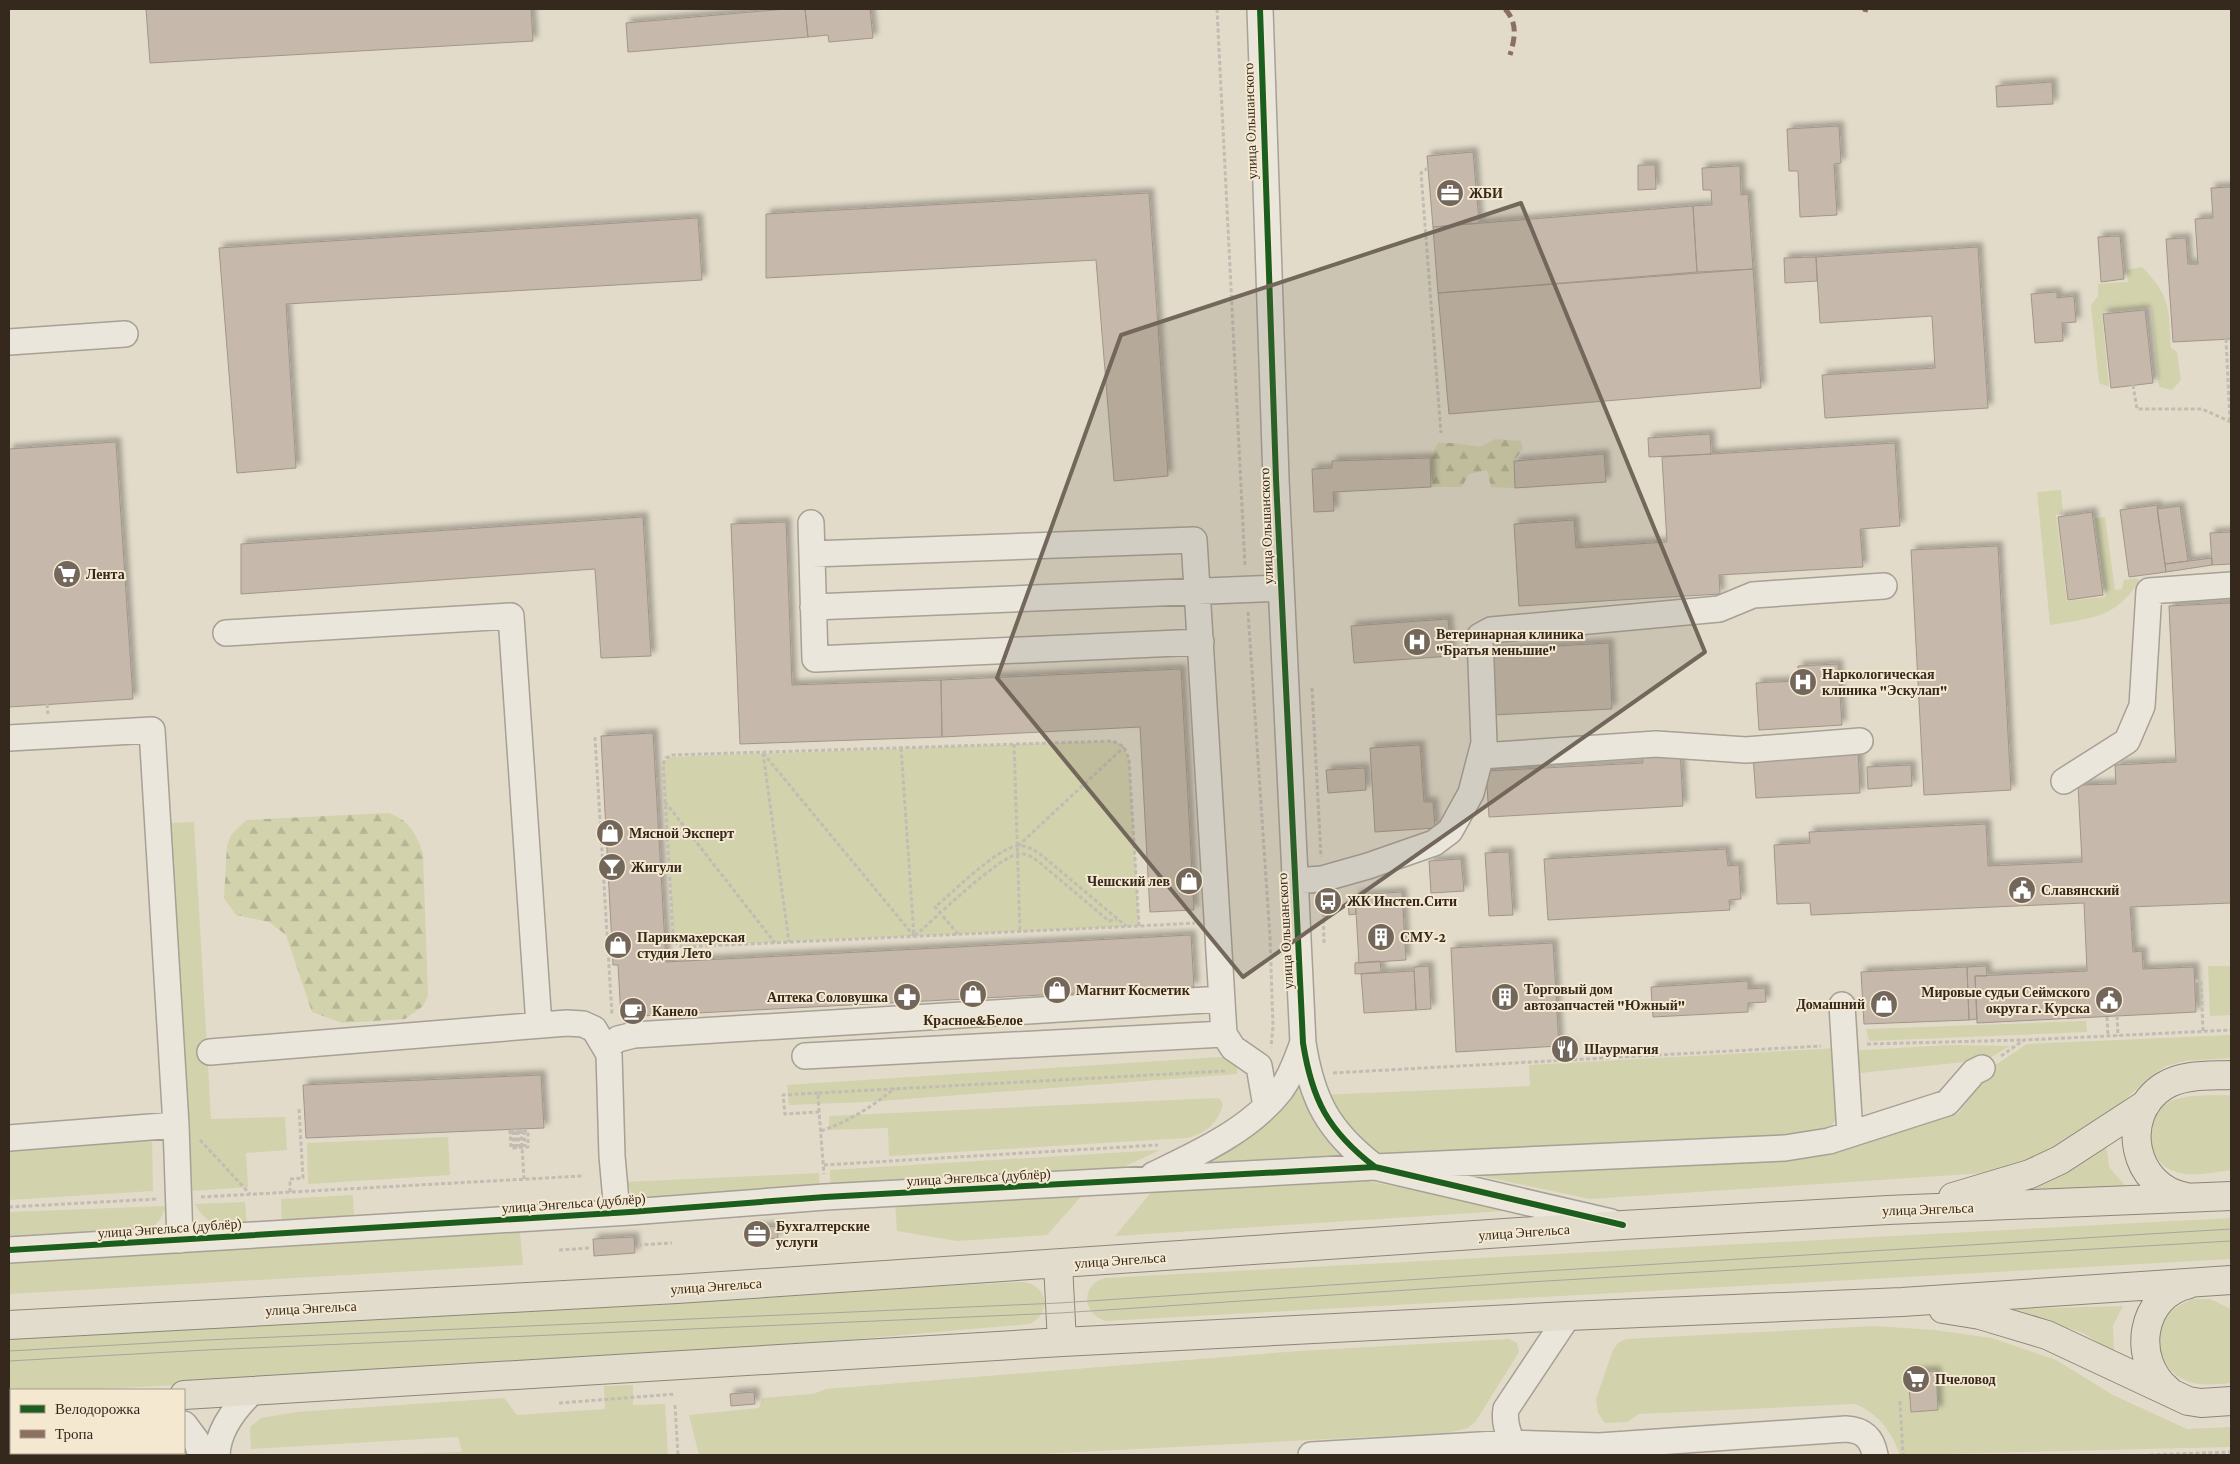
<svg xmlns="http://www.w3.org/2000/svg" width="2240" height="1464" viewBox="0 0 2240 1464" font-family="'Crimson Pro',serif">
	<defs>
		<pattern id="forest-firs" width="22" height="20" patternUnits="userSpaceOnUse" patternTransform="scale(1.25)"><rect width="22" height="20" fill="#d2d2ad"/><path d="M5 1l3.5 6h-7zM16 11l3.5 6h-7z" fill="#b5b494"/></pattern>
		<filter id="shadow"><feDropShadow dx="4.5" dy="-4.5" stdDeviation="2.5" flood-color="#0004"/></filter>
	</defs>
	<rect width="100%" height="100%" fill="#e2dbca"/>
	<path fill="#d2d2ad" d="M2142,267C2172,298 2168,308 2171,348L2177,352L2181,380L2172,390L2159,387L2151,307L2105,311L2102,315L2109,387L2099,383L2091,305L2098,296V284L2128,282L2127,270Z
		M2061,490L2063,514L2056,515L2067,601L2106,597L2095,518L2105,517L2115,590L2122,589L2124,580L2136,578L2139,581C2115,619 2091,618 2050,625L2037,492Z
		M1114,741L1123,747L1129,758L1139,926L684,946L674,940L663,764L669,757Z
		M194,822L211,1119L285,1117L287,1150L246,1153L248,1187L192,1191L168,823Z
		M2208,966H2231V1015L2210,1016Z
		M2086,1021L2087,1032L1869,1041L1866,1029Z
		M2231,1035V1058L2185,1061L2166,1066L2149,1078L2103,1119L2048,1156L1985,1173L1590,1199L1462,1172L1851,1143L1958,1114L1988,1070L2027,1044Z
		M1947,1045L2010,1046L1981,1063L1964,1062L1851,1074L1850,1051Z
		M1838,1048L1837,1118L1829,1129L1819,1137L1399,1161L1372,1152L1318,1095L1530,1086L1529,1065Z
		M1236,1056L1237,1074L866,1102L789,1105L787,1085Z
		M1299,1087C1311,1118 1324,1137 1349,1160L1186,1169C1225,1146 1273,1124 1299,1087Z
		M2231,1095V1170C2214,1172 2191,1178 2174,1171C2145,1161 2140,1118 2167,1103C2184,1093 2211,1096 2231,1095Z
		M1216,1098L1220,1099L1223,1104C1218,1123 1206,1134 1186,1138L889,1156L888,1128L829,1130V1116Z
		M152,1136L153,1191L9,1200V1147Z
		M448,1137L450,1175L308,1184L307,1143Z
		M2106,1144L2109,1167L2127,1188L2013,1193Z
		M1160,1150L1102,1177L831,1194L830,1170Z
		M819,1173L820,1196L639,1207L626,1182Z
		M1356,1179L1519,1210L1115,1236L1153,1190Z
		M1086,1191L1047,1235L957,1241L897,1231L895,1201Z
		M353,1195L354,1221L282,1225L281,1199Z
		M245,1202L247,1226C224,1227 207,1227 195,1204Z
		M166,1206C161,1220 155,1227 143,1234L9,1241V1212Z
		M2231,1218V1259L1106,1321C1081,1314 1081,1284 1105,1278Z
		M519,1222L523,1265L9,1294V1255Z
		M1022,1282C1048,1284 1053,1314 1029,1324L583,1363L84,1390H11V1394H9V1334Z
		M2193,1299H2210L2231,1309V1383C2218,1384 2202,1386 2189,1382C2162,1373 2149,1338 2167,1315C2175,1307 2183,1303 2193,1299Z
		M2123,1306L2113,1326L2114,1352L2083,1333L2011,1309Z
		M1875,1326L1934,1330L1992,1338L2056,1360L2113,1395L2187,1429L2231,1427V1447L1900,1455C1892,1432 1878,1413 1855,1404L1639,1414L1627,1422L1605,1423L1598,1413L1596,1399L1613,1350L1618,1343L1626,1339Z
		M1509,1339L1517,1343L1519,1352L1476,1421L1468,1428L1446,1433L1021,1455H699L689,1415L759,1408L762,1398L813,1394L826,1389L1299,1351Z
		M633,1385V1405L665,1404L668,1455H356L462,1452L458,1437L251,1449L250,1427L261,1418L296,1412L504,1398L517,1415L605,1409L604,1386Z"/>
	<path fill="url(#forest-firs)" d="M1495,439L1521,441L1523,448L1514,461L1515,488L1491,487L1487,470L1469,474L1462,487H1431L1430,458L1438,443H1455L1480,447Z
		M389,813C409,820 416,834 423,853L428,996L423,1006L405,1019L342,1023L312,1012L286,935L269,922L236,915L224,898L227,845L231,835L246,820Z"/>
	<path fill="#c6b9ab" stroke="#a2968a" filter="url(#shadow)" d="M146,9H531L533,41L150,63Z
		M786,9H805L808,37L628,52L626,23Z
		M805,9H870L873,38L829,42L828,35L808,37Z
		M2052,82L2053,104L1997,107L1996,86Z
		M1839,126L1841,163L1834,164L1837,215L1800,217L1798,171H1789L1787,129Z
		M1473,152L1479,223L1433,227L1427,156Z
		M1638,165H1655L1656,189L1638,190Z
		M1740,166L1741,195L1748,194L1753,269L1697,272L1693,206L1712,205L1711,190H1703L1702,168Z
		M2231,187V339L2173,342L2166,239L2186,238L2188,264H2198L2195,219L2213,218L2211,188Z
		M1149,193L1168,476L1114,481L1096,260L766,278V214Z
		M1693,206L1697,272L1438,293L1433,227Z
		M698,218L702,280L286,304L296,468L237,473L219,248Z
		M2120,236L2124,279L2101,282L2098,237Z
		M1978,247L1988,408L1825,418L1822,375L1935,368L1932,316L1820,323L1816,257Z
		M1816,257L1817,281L1785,283L1784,258Z
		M1753,269L1761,388L1449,414L1438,293Z
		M2057,292V298L2074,296L2076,322L2062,323L2063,341L2035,343L2031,294Z
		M2145,310L2153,383L2111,388L2103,314Z
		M1710,434L1711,454L1649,457L1648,438Z
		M116,442L133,699L9,707V449Z
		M1895,443L1900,526L1860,529L1863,567L1719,575L1720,594L1519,606L1514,524L1574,520L1576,548L1667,542L1662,457Z
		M1604,454L1606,482L1515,488L1514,461Z
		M1430,458L1431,487L1333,492L1334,511L1314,512L1312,469L1332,468V461Z
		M2157,505L2166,572L2129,577L2120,510Z
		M2180,506L2188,561L2165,564L2157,509Z
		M2092,512L2103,595L2068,600L2058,517Z
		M643,517L651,656L601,658L595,569L241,594V544Z
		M786,522L792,685L941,680L942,737L740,744L731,524Z
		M2231,532V564L2212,565L2210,533Z
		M1998,546L2011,790L1924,795L1911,550Z
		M2212,558V565L2166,572L2165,564Z
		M2231,603V903L2130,907L2133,952L2142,951L2143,969L2194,967L2196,1012L1977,1023L1975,976L2087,971L2084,903L1811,915L1810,903L1777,904L1774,845L1810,843L1809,832L1986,824L1988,866L2082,862L2078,785L2116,784L2115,765L2176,762L2169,606Z
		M1448,619L1451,656L1354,663L1351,626Z
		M1609,643L1612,709L1493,715L1489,650Z
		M1838,664L1842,725L1759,730L1756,683L1799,681L1798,666Z
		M1181,669L1194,910L1150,912L1140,727L942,737L941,680Z
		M653,733L666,962L1191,935L1194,987L621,1017L618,965H613L601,736Z
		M1420,745L1424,802H1433L1435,828L1375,832L1370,748Z
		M1680,749L1683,806L1489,817L1486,771L1643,763L1642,751Z
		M1858,750L1860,793L1756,798L1753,755Z
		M1911,765L1912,786L1868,789L1867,767Z
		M1365,768L1366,790L1328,793L1326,770Z
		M1726,849L1728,866L1739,865L1741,899L1729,900L1730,910L1548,920L1544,859Z
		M1509,852L1513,915L1489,916L1485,853Z
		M1461,859L1464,891L1431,893L1429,861Z
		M1402,892L1406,960L1359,963L1355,895Z
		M1348,902H1355L1356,914L1349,915Z
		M1553,943L1559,1046L1456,1052L1451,948Z
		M1380,961L1381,972L1355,974V963Z
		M1429,966L1431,1009L1416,1010L1414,967Z
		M1986,966L1987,976H1975L1977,1019L1969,1020L1967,967Z
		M1967,967L1969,1020L1864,1024L1861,972Z
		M1414,971L1416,1010L1364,1013L1361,974Z
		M1748,981V989L1765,988L1766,1002L1748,1003V1012L1653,1017L1651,987Z
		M1559,1046H1571V1052H1560Z
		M541,1075L544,1128L306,1138L303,1085Z
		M777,1226L778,1238L766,1239L765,1227Z
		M765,1227L766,1239L749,1240L748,1228Z
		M634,1237L635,1253L594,1256L593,1239Z
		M1936,1371L1938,1410L1911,1412L1908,1373Z
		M754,1392L755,1404L731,1406L730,1394Z"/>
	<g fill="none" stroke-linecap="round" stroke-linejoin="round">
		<g stroke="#a7a094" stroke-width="28">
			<path id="minor" d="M1260,9L1276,479L1303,1043C1312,1100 1328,1131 1375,1167L1611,1222
				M9,342L125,334
				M811,523L815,659L1201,642
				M812,554L1194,540L1224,1034L1233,1048L1259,1066L1266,1106
				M813,607L1281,588
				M226,633L511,616L539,1025
				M9,738L152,730L176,1125L180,1240
				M1481,756L1656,744L1746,750L1860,741
				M2064,781L2127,741L2142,706L2149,591L2231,585
				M1294,881L1322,879L1368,866L1434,843L1450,831L1471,793L1484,743L1480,636L1491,630L1719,609L1753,595L1884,586
				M1842,1005L1850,1134
				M607,1047L618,1039L634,1035L1222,999
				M210,1052L567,1023L583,1024L594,1029L609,1054L612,1156L617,1212
				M805,1056L1224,1034
				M9,1138L176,1125
				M1153,1175C1197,1154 1250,1130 1281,1090C1291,1076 1296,1061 1302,1045
				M9,1250L630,1212L825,1197L1375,1167L1785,1148L1829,1141L1947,1103L1974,1072L1982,1068
				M184,1424L196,1440L201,1455
				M161,1455V1453
				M217,1455C218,1429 235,1408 253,1391
				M1311,1455L1513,1443L1599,1446L1846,1429C1863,1430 1872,1438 1875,1455
				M1515,1455C1512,1439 1503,1426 1506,1409L1568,1316"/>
		</g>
		<g stroke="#8d857a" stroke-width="30">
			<path id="major" d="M1953,1197L2030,1174L2060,1160L2146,1104
				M2186,1197C2133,1188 2118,1115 2164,1086C2183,1074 2209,1076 2231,1075
				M1058,1264L1062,1342
				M1943,1309L1980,1315L2047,1335L2188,1401L2201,1403L2231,1401
				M9,1325L677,1289L1623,1225L1888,1210L2231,1196
				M2168,1390C2131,1360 2140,1295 2189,1284
				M184,1395L1062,1342L1568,1316L1902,1302L2231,1280
				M9,1406H11"/>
		</g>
		<path stroke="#c3bcb3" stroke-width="3" stroke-dasharray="4 2.5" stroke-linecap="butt" d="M1217,9L1245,566
			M1428,168L1421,173L1441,433
			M2226,339L2230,422
			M2133,385L2137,409H2202L2231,422
			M1248,612L1270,937L1273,1027L1271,1047
			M1312,688L1321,857
			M47,704L48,714
			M595,737L612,1015
			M1014,744L1020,931
			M901,748L914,936
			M763,753L914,936
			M763,753L789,942
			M665,802L775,943
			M1018,846L1124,747
			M1323,900L1324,944
			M1139,926L1129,759L1124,747L1113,741L672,755L666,758L663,764L673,935C674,942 676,945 683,947L1139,926L1195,923
			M958,934L935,907C952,893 997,848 1017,846C1026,845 1032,849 1039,853L1126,926
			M915,936C934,919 997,858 1018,854C1026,852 1033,858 1039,862L1109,921L1117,919
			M2195,981H2201L2203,1032
			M2117,1016L2118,1036
			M2107,1017L2108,1036
			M1867,1044L2024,1040
			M2001,1056L2024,1040L2231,1030
			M1333,1073L1821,1046
			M818,1093L783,1095L785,1114L819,1112L824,1174
			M819,1112L818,1093L1225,1071
			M521,1130L524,1179
			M510,1131H528V1147L511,1148Z
			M513,1131L514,1148
			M515,1131L516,1148
			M518,1131L519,1147
			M524,1131L525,1147
			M821,1131C849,1121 872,1107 895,1088
			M200,1140L250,1194
			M824,1165L1158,1145
			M290,1192V1179L303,1178L299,1108
			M201,1197L582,1176
			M9,1207L157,1199
			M638,1245L672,1243
			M559,1250L590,1248
			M1900,1401L1903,1455
			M559,1403L675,1394
			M675,1405L678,1455
			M9,1445H11
			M2150,1455L2231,1452"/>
		<use href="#minor" stroke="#eae6dc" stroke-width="25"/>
		<use href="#major" stroke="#e2dccd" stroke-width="28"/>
		<path stroke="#aaa59c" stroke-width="1" d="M9,1351L206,1340L1059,1303L1528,1272L2231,1229
			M9,1361L206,1350L1060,1313L1529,1282L2231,1241"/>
		<path stroke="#8d6e63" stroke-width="5" stroke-dasharray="10 5" stroke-linecap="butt" d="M1505,9C1518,23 1515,38 1510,55
			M1863,9L1868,10"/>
		<g stroke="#f4e9d0" stroke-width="9">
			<path id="cycleway" d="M1260,9L1276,479L1303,1043C1312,1100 1328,1131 1375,1167
				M9,1250L630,1212L825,1197L1375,1167L1623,1225"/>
		</g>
		<use href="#cycleway" stroke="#1b5e20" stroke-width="6"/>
	</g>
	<path fill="#72675a" fill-opacity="0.2" stroke="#72675a" stroke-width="4" stroke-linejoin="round" d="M1521,203L1705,652L1243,977L997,678L1121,335Z"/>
	<defs>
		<g id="office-disc" transform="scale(1.4375)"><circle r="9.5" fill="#72675a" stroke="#f4e9d0"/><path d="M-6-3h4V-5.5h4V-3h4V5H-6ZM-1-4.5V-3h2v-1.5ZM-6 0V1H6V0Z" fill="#fff"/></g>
		<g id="supermarket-disc" transform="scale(1.4375)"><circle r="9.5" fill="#72675a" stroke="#f4e9d0"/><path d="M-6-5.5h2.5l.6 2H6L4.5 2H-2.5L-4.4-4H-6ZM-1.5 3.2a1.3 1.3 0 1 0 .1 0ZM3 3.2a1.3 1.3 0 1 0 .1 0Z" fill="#fff"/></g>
		<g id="hospital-disc" transform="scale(1.4375)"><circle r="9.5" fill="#72675a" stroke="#f4e9d0"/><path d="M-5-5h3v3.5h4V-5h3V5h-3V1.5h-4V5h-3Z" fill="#fff"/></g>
		<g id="shop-disc" transform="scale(1.4375)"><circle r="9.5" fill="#72675a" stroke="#f4e9d0"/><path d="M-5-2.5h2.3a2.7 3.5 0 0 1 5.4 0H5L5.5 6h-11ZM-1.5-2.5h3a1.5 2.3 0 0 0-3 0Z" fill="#fff"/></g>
		<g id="bar-disc" transform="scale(1.4375)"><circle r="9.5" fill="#72675a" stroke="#f4e9d0"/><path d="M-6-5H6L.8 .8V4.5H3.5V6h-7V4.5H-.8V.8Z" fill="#fff"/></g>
		<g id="civic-disc" transform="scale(1.4375)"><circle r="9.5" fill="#72675a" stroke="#f4e9d0"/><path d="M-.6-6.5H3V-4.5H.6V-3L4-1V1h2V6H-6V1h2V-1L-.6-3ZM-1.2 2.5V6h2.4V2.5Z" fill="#fff"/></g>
		<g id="bus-disc" transform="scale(1.4375)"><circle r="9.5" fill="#72675a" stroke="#f4e9d0"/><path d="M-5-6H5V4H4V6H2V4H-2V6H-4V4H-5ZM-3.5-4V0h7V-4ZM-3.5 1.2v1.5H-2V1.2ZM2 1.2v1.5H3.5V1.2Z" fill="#fff"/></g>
		<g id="building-disc" transform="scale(1.4375)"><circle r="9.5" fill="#72675a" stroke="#f4e9d0"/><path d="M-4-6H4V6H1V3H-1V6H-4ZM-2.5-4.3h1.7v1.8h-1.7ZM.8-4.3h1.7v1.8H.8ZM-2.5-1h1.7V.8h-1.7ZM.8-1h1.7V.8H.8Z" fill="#fff"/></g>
		<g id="pharmacy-disc" transform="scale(1.4375)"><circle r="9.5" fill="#72675a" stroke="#f4e9d0"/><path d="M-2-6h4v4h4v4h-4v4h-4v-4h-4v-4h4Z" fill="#fff"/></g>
		<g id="cafe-disc" transform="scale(1.4375)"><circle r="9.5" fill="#72675a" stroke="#f4e9d0"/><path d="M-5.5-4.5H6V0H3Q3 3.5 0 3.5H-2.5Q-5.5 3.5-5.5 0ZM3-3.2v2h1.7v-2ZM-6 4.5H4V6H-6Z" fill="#fff"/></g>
		<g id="restaurant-disc" transform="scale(1.4375)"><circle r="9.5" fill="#72675a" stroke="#f4e9d0"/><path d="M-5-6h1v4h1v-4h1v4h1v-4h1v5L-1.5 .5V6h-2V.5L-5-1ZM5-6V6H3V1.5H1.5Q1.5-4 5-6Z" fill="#fff"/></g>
	</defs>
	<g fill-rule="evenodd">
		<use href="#office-disc" x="1450" y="193"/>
		<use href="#supermarket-disc" x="67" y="574"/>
		<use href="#hospital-disc" x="1417" y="642"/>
		<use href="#hospital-disc" x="1803" y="682"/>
		<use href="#shop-disc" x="610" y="833"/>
		<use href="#bar-disc" x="612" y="867"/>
		<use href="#shop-disc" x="1189" y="881"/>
		<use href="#civic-disc" x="2022" y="890"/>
		<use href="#bus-disc" x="1328" y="901"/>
		<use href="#building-disc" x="1381" y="937"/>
		<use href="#shop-disc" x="618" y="945"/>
		<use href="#shop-disc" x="1057" y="990"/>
		<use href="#shop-disc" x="973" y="994"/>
		<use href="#pharmacy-disc" x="907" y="997"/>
		<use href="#building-disc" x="1505" y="997"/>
		<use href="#civic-disc" x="2109" y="1000"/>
		<use href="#shop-disc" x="1884" y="1004"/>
		<use href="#cafe-disc" x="633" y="1011"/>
		<use href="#restaurant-disc" x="1565" y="1049"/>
		<use href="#office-disc" x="757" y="1234"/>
		<use href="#supermarket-disc" x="1916" y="1379"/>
	</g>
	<g text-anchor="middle" stroke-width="4" stroke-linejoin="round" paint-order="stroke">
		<g font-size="14" fill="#35281d" stroke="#f4e9d0">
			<text transform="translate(1250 121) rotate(-92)" y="5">улица Ольшанского</text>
			<text transform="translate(1266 526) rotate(-92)" y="5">улица Ольшанского</text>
			<text transform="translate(1285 931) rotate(-93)" y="5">улица Ольшанского</text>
			<text transform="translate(979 1177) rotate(-3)" y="5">улица Энгельса (дублёр)</text>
			<text transform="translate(574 1203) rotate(-4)" y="5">улица Энгельса (дублёр)</text>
			<text transform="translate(1928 1209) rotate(-2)" y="5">улица Энгельса</text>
			<text transform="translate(170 1228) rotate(-4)" y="5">улица Энгельса (дублёр)</text>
			<text transform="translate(1524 1232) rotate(-4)" y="5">улица Энгельса</text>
			<text transform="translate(1120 1260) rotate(-4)" y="5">улица Энгельса</text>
			<text transform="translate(716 1286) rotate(-4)" y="5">улица Энгельса</text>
			<text transform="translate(311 1308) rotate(-3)" y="5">улица Энгельса</text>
		</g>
		<g font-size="14" font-weight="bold" fill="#35281d" stroke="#f4e9d0" text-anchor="start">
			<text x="1469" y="198">ЖБИ</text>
			<text x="86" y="579">Лента</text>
			<text x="1436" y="639">Ветеринарная клиника<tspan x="1436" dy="16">"Братья меньшие"</tspan></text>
			<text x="1822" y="679">Наркологическая<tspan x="1822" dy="16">клиника "Эскулап"</tspan></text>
			<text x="629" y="838">Мясной Эксперт</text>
			<text x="631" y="872">Жигули</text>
			<text x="1170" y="886" text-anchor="end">Чешский лев</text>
			<text x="2041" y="895">Славянский</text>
			<text x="1347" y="906">ЖК Инстеп.Сити</text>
			<text x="637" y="942">Парикмаxерская<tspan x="637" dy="16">студия Лето</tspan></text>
			<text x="1400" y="942">СМУ-2</text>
			<text x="1524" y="994">Торговый дом<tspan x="1524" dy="16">автозапчастей "Южный"</tspan></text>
			<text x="1076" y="995">Магнит Косметик</text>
			<text x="2090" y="997" text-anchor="end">Мировые судьи Сеймского<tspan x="2090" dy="16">округа г. Курска</tspan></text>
			<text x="888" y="1002" text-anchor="end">Аптека Соловушка</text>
			<text x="1865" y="1009" text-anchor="end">Домашний</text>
			<text x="652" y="1016">Канело</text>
			<text x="973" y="1025" text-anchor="middle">Красное&amp;Белое</text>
			<text x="1584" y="1054">Шаурмагия</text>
			<text x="776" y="1231">Бухгалтерские<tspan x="776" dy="16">услуги</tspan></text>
			<text x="1935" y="1384">Пчеловод</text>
		</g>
	</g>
	<rect width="2240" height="1464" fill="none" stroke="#35281d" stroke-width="20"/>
	<rect x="10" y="1389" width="175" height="65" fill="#f4e9d0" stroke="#a89c88"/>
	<rect x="20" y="1405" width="25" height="8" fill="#1b5e20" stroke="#a89c88"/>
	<text x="55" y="1414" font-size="15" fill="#35281d">Велодорожка</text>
	<rect x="20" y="1430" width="25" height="8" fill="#8d6e63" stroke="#a89c88"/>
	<text x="55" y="1439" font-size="15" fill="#35281d">Тропа</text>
</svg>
